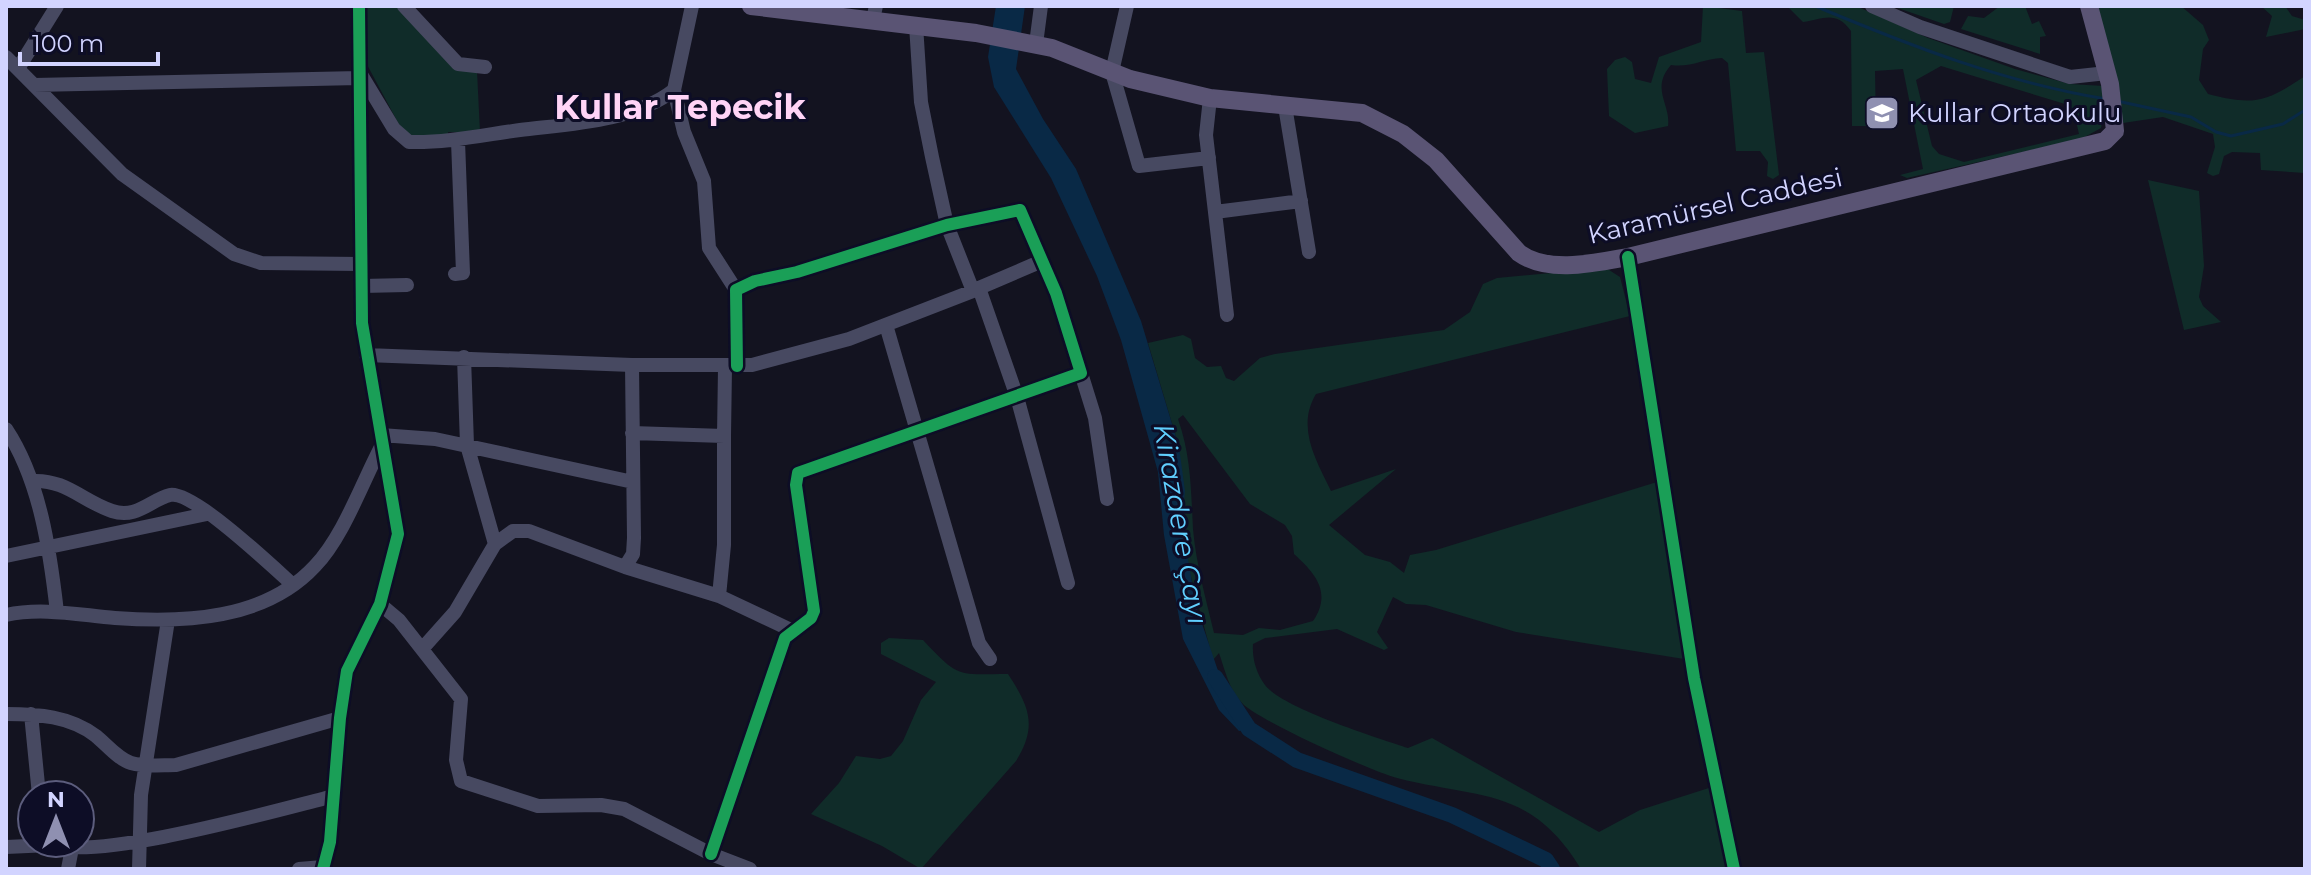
<svg xmlns="http://www.w3.org/2000/svg" width="2311" height="875" viewBox="0 0 2311 875" font-family="Montserrat,sans-serif">
	<rect width="100%" height="100%" fill="#131320"/>
	<path fill="#102c29" fill-rule="evenodd" d="M367,6H398L477,71L480,132H448V137H413L403,132L364,59Z
		M1703,6L1742,11L1746,53L1764,52L1779,175L1773,179L1767,176L1768,162L1760,151H1736L1728,63L1722,58C1703,59 1690,68 1671,65C1650,89 1671,104 1668,126L1635,133L1609,116L1607,69L1615,60L1625,57L1632,62L1635,79L1651,83L1659,57L1701,42Z
		M1787,6H1856L1928,38L2015,69L2070,84L2104,86L2106,105L2101,128L2081,139L1907,178L1900,175L1923,169L1903,69L1875,71L1876,126H1852L1851,31C1836,10 1823,19 1803,22ZM1941,66L2065,104L2074,112L2079,134L1964,162L1939,154L1932,146L1916,80Z
		M1892,6H1954L1950,22L1944,24Z
		M2000,6H2025L2032,24L2039,21L2046,36L2040,37V54L1961,29L1968,16L1984,18Z
		M2098,6H2181L2203,25L2209,40L2203,49L2199,80L2208,94C2254,106 2266,102 2305,76V173L2261,170L2260,153L2232,152L2224,156L2219,174L2213,176L2207,173L2215,147L2213,134L2163,117L2123,123Z
		M2261,6H2285L2292,16L2305,20V29L2266,37L2272,16Z
		M2148,180L2199,191L2204,266L2199,297L2203,306L2221,322L2184,330Z
		M1606,268L1620,277L1630,316L1316,394C1296,427 1316,460 1331,491L1396,469L1329,525L1365,555L1390,562L1404,573L1410,555L1436,550L1657,482L1684,659L1516,632L1426,605L1406,604L1393,597L1377,632L1388,648L1384,650L1337,629L1265,638L1253,644C1252,658 1256,673 1265,685C1282,708 1378,738 1408,748L1432,738L1599,832L1640,810L1712,787L1728,869H1581C1530,786 1479,799 1397,778C1371,771 1259,721 1242,703C1229,690 1225,670 1219,653L1213,660L1187,562L1179,447L1148,343L1183,335L1191,339L1195,358L1207,367L1221,366L1226,378L1234,381L1260,358L1275,354L1444,330L1470,312L1483,284L1497,278ZM1183,415L1250,504L1285,525L1292,536L1294,554C1316,574 1332,593 1313,621L1280,630L1259,628L1243,635L1214,633C1206,599 1196,564 1193,529C1191,490 1191,456 1178,419Z
		M889,638L923,640C960,680 959,674 1008,674C1029,706 1038,726 1016,761L921,869L882,846L811,814L839,783L856,756L880,759L891,756L903,741L921,700L936,682L881,654V643Z"/>
	<path fill="#092946" d="M996,6H1025L1016,69L1043,119L1076,169L1141,321L1179,447L1185,491L1182,524L1196,606L1231,709L1249,729L1239,731L1219,710L1183,639L1164,535L1158,472L1121,340L1097,276L1051,178L994,87L988,57Z"/>
	<g fill="none" stroke-linecap="round" stroke-linejoin="round">
		<path stroke="#092946" stroke-width="3" d="M1815,6C1911,46 2003,82 2106,99
			M2117,101L2191,117L2216,132L2231,136L2283,124L2305,110"/>
		<path stroke="#092946" stroke-width="16" d="M1215,677L1249,729L1297,760L1452,815L1546,860L1552,869"/>
		<path stroke="#474961" stroke-width="14" d="M404,6L458,64L485,67
			M1127,6L1112,72L1139,166L1209,158
			M1872,6L1920,27L2070,77L2107,73
			M873,19L876,6
			M916,25L921,102L932,157L947,225L973,291L979,288L1017,397L1068,583
			M1036,44L1041,6
			M6,57L122,174L234,254L261,263L362,264
			M19,67L57,6
			M359,71L394,129L409,142C447,143 483,135 520,130C570,124 633,122 674,90L692,6
			M34,85L359,78
			M674,90L684,132L704,181L709,248L736,290
			M1210,98L1206,135L1227,315
			M1285,106L1309,252
			M1215,212L1301,201
			M1628,257L1694,678L1734,869
			M455,274L463,273L458,141
			M362,286L407,285
			M979,288L1042,261
			M886,325L979,643L990,659
			M366,355L632,365H752L849,339L973,291
			M464,357L467,445L495,544L513,531H529L625,567L633,554L634,538L632,365
			M1081,373L1095,418L1107,499
			M6,429C40,480 50,551 57,612
			M632,433L724,436L725,367
			M381,435L435,439L633,482
			M32,481C66,479 82,501 112,511C137,519 150,500 170,495C192,490 273,567 293,585
			M6,556L207,514
			M625,567L719,596L791,630
			M719,596L724,545V436
			M380,604L399,620L461,699L456,760L461,781L538,806L601,805L624,809L711,854L750,869
			M6,615C42,607 79,615 115,618C184,623 265,620 315,566C344,536 363,480 383,443
			M422,649L455,612L495,544
			M6,714C38,714 70,716 96,736C107,745 118,759 131,763C145,767 161,765 176,765L340,718
			M31,714L39,795
			M49,843C92,863 281,809 334,796
			M6,847L50,845
			M711,854L785,638L811,618L814,611L796,485L798,473L1081,373L1056,293L1020,210L947,225L797,272L755,281L736,290L737,366
			M68,869L72,848
			M139,869L141,795L168,620
			M299,869L323,867
			M323,869L330,842L340,718L347,671L380,604L398,534L362,323L359,6"/>
		<path stroke="#5a5474" stroke-width="18" d="M751,6L976,33L1052,48L1130,79L1210,98L1362,113L1403,134L1436,160L1519,253C1548,274 1595,263 1628,257L2105,141L2115,131L2110,84L2089,6"/>
		<g stroke="#0d0d26" stroke-width="17">
			<path id="cycleway" d="M1628,257L1694,678L1734,869
				M711,854L785,638L811,618L814,611L796,485L798,473L1081,373L1056,293L1020,210L947,225L797,272L755,281L736,290L737,366
				M323,869L330,842L340,718L347,671L380,604L398,534L362,323L359,6"/>
		</g>
		<use href="#cycleway" stroke="#1a9f57" stroke-width="12"/>
	</g>
	<defs>
		<g id="school-square" transform="scale(1.8)"><rect x="-9" y="-9" width="18" height="18" rx="4" fill="#8f90b1" stroke="#0d0d26"/><path d="M0-5L7-2L0 1L-7-2ZM-4 1L0 2.5L4 1V4Q0 6-4 4Z" fill="#fff"/></g>
	</defs>
	<g fill-rule="evenodd">
		<use href="#school-square" x="1882" y="113"/>
	</g>
	<g text-anchor="middle" stroke-width="6" stroke-linejoin="round" paint-order="stroke">
		<g font-size="26" fill="#d2d4ff" stroke="#0d0d26" text-anchor="start">
			<text x="1908" y="122">Kullar Ortaokulu</text>
		</g>
		<g font-size="26" fill="#d2d4ff" stroke="#0d0d26">
			<text transform="translate(1715 206) rotate(-13)" y="9">Karamürsel Caddesi</text>
		</g>
		<g font-size="28" font-style="italic" fill="#60cfff" stroke="#0d0d26">
			<text transform="translate(1181 524) rotate(80)" y="10">Kirazdere Çayı</text>
		</g>
		<g font-size="34" font-weight="bold" fill="#ffd4f6" stroke="#0d0d26">
			<text x="680" y="119">Kullar Tepecik</text>
		</g>
	</g>
	<rect width="2311" height="875" fill="none" stroke="#d2d4ff" stroke-width="16"/>
	<g transform="translate(56 819)"><circle r="38" fill="#0d0d26" stroke="#5c5d7d" stroke-width="2"/>
	<path d="M0-6L14 30L0 20L-14 30Z" fill="#8f90b1"/>
	<text y="-12" font-size="22" font-weight="bold" text-anchor="middle" fill="#d2d4ff">N</text>
	</g>
	<path d="M20 52v12h138v-12" fill="none" stroke="#d2d4ff" stroke-width="4"/>
	<text x="32" y="52" font-size="24" fill="#d2d4ff" stroke="#0d0d26" stroke-width="6" paint-order="stroke">100 m</text>
</svg>
